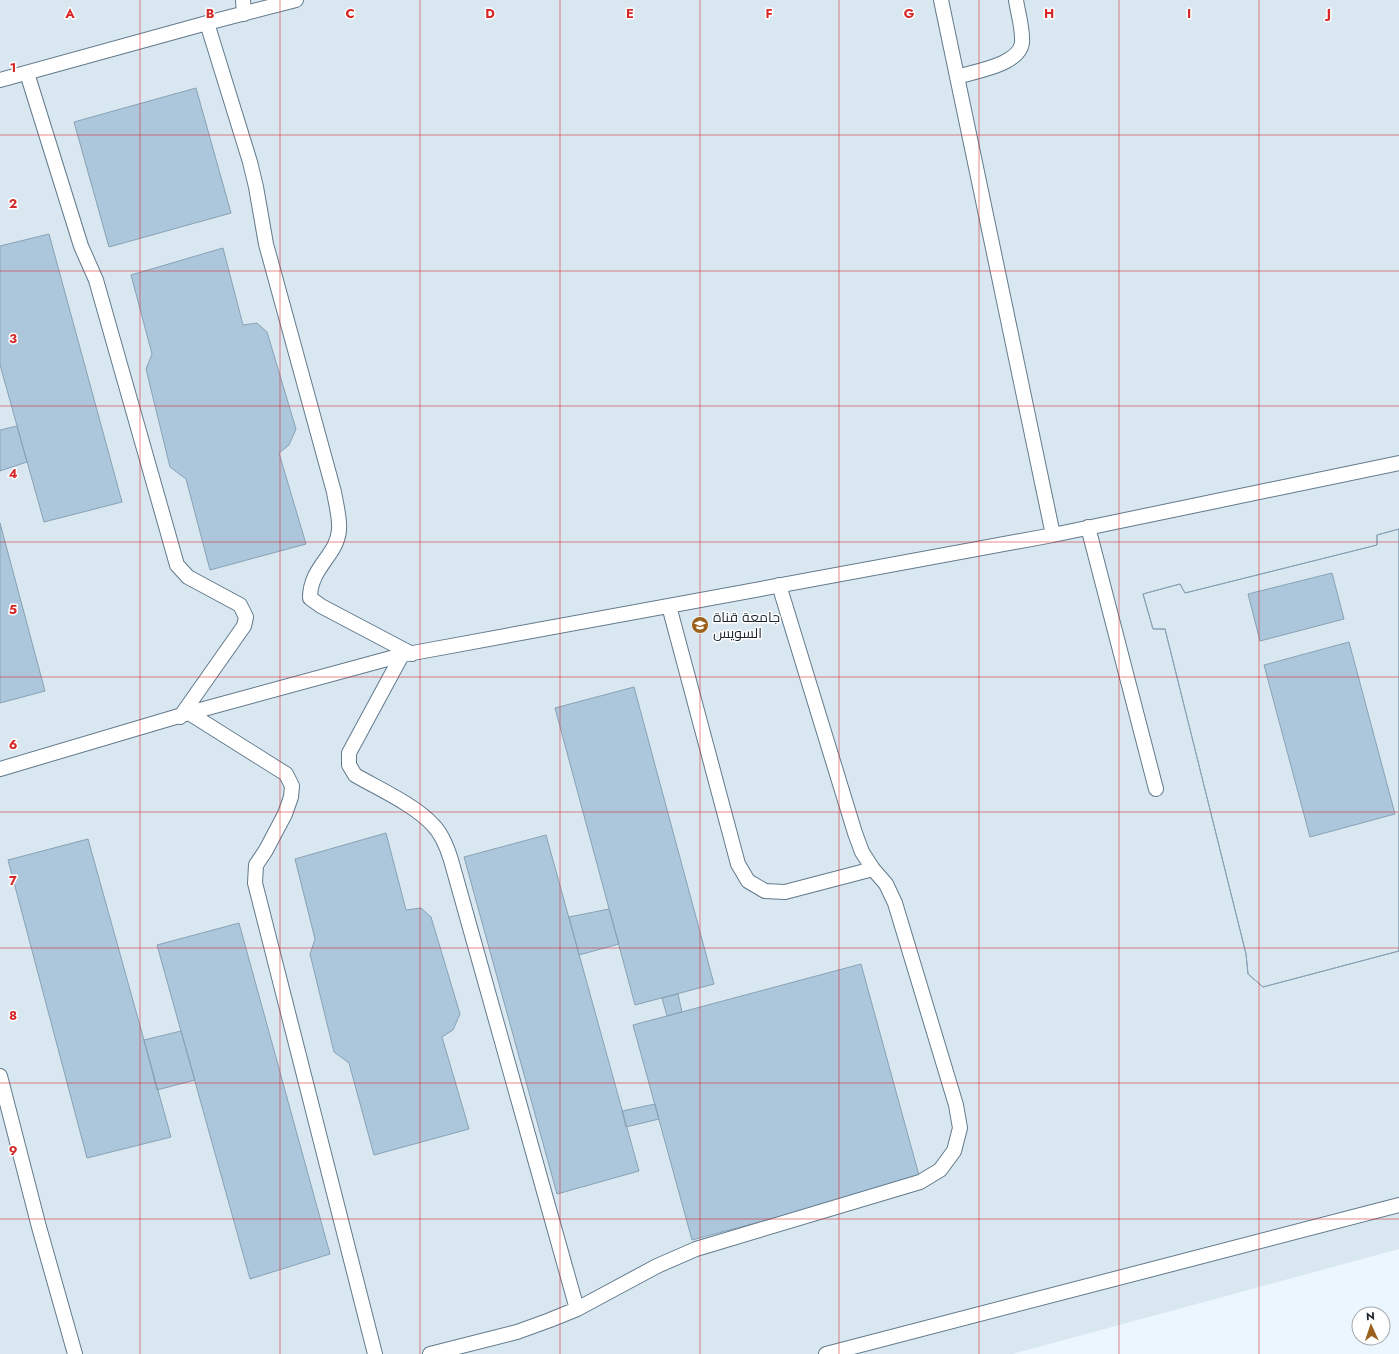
<svg xmlns="http://www.w3.org/2000/svg" width="1399" height="1354" viewBox="0 0 1399 1354" font-family="Jost,Cairo,sans-serif">
	<rect width="100%" height="100%" fill="#ebf6ff"/>
	<path fill="#d9e7f1" d="M0,0H1399V1249L1012,1354H0Z"/>
	<path fill="#acc6db" stroke="#88a2b5" fill-rule="evenodd" d="M196,88L231,213L109,247L74,122Z
		M49,234L122,502L44,522L0,365V246Z
		M223,248L243,325L257,323L267,332L296,429L289,445L279,453L306,544L210,570L186,479L170,467L146,369L152,354L131,275Z
		M17,426L27,462L0,471V430Z
		M0,523L45,691L0,703Z
		M1399,529V951L1263,987L1248,974L1246,954L1165,629H1153L1143,594L1180,584L1185,593L1377,545V535ZM1332,573L1344,619L1260,641L1248,594ZM1349,642L1395,814L1310,837L1264,665Z
		M1399,529V951L1263,987L1248,974L1246,954L1165,629H1153L1143,594L1180,584L1185,593L1377,545V535Z
		M634,687L714,984L635,1005L555,708Z
		M386,833L406,910L421,908L431,917L460,1014L453,1030L442,1037L469,1129L374,1155L349,1063L334,1052L310,954L315,939L295,859Z
		M546,835L639,1171L557,1194L464,857Z
		M88,839L171,1137L87,1158L8,860Z
		M609,909L619,944L579,955L569,917Z
		M239,923L330,1254L250,1279L157,945Z
		M861,964L920,1179L692,1240L633,1025Z
		M678,994L682,1012L667,1016L662,998Z
		M181,1031L195,1080L157,1090L144,1040Z
		M655,1104L659,1119L626,1127L622,1111Z"/>
	<g fill="none" stroke-linecap="round" stroke-linejoin="round">
		<g stroke="#617a8c" stroke-width="16">
			<path id="lane" d="M243,0L244,14
				M941,0L1053,535
				M207,23L250,162L256,187L266,244L334,492C336,504 340,518 339,530C337,556 310,567 310,598L321,606L412,654
				M27,73L81,246L96,280L177,565L188,577L240,605L246,617L244,626L180,717
				M957,77C975,71 1019,65 1022,43C1023,28 1018,14 1016,0
				M0,80L207,23L296,0
				M1088,527L1156,789
				M669,606L738,864L748,881L765,891L785,892L873,869
				M402,655L349,753V765L355,775C379,789 415,805 433,825C442,834 447,847 451,860L577,1309
				M189,713L286,774L292,786L291,797L285,814L266,850L256,865L255,883L375,1354
				M0,769L189,713L402,655L1053,535L1399,463
				M0,1076L39,1227L75,1354
				M430,1354L517,1332L550,1320L577,1309L657,1266L696,1249L920,1182L940,1170L954,1151L960,1128L956,1105L895,903L886,884L873,869L862,852L855,833L779,585
				M826,1354L1399,1205"/>
		</g>
		<use href="#lane" stroke="#fff" stroke-width="14"/>
	</g>
	<path fill="none" stroke="#d62828" stroke-width="1" stroke-opacity="0.55" d="M140,0V1354M280,0V1354M420,0V1354M560,0V1354M700,0V1354M839,0V1354M979,0V1354M1119,0V1354M1259,0V1354M0,135H1399M0,271H1399M0,406H1399M0,542H1399M0,677H1399M0,812H1399M0,948H1399M0,1083H1399M0,1219H1399"/>
	<defs>
		<g id="university-disc" transform="scale(0.9)"><circle r="9.5" fill="#9a621d" stroke="#fff"/><path d="M0-5L7-2L0 1L-7-2ZM-4 1L0 2.5L4 1V4Q0 6-4 4Z" fill="#fff"/></g>
	</defs>
	<g fill-rule="evenodd">
		<use href="#university-disc" x="700" y="625"/>
	</g>
	<g text-anchor="middle" stroke-width="3" stroke-linejoin="round" paint-order="stroke">
		<g font-size="14" fill="#1b252d" stroke="#fff" text-anchor="start">
			<text x="713" y="622">جامعة قناة<tspan x="713" dy="16">السويس</tspan></text>
		</g>
	</g>
	<g font-size="13" text-anchor="middle" font-weight="bold" fill="#d62828" stroke="#fff" stroke-width="3" stroke-linejoin="round" paint-order="stroke">
		<text x="70" y="18">A</text>
		<text x="210" y="18">B</text>
		<text x="350" y="18">C</text>
		<text x="490" y="18">D</text>
		<text x="630" y="18">E</text>
		<text x="769" y="18">F</text>
		<text x="909" y="18">G</text>
		<text x="1049" y="18">H</text>
		<text x="1189" y="18">I</text>
		<text x="1329" y="18">J</text>
		<text x="13" y="72">1</text>
		<text x="13" y="208">2</text>
		<text x="13" y="343">3</text>
		<text x="13" y="478">4</text>
		<text x="13" y="614">5</text>
		<text x="13" y="749">6</text>
		<text x="13" y="885">7</text>
		<text x="13" y="1020">8</text>
		<text x="13" y="1155">9</text>
	</g>
	<g transform="translate(1371 1326) rotate(357)"><circle r="19" fill="#ffffff" stroke="#a4a8ab"/>
	<path d="M0-3L7 15L0 10L-7 15Z" fill="#9a621d"/>
	<text y="-6" font-size="11" font-weight="bold" text-anchor="middle" fill="#1b252d">N</text>
	</g>
</svg>
